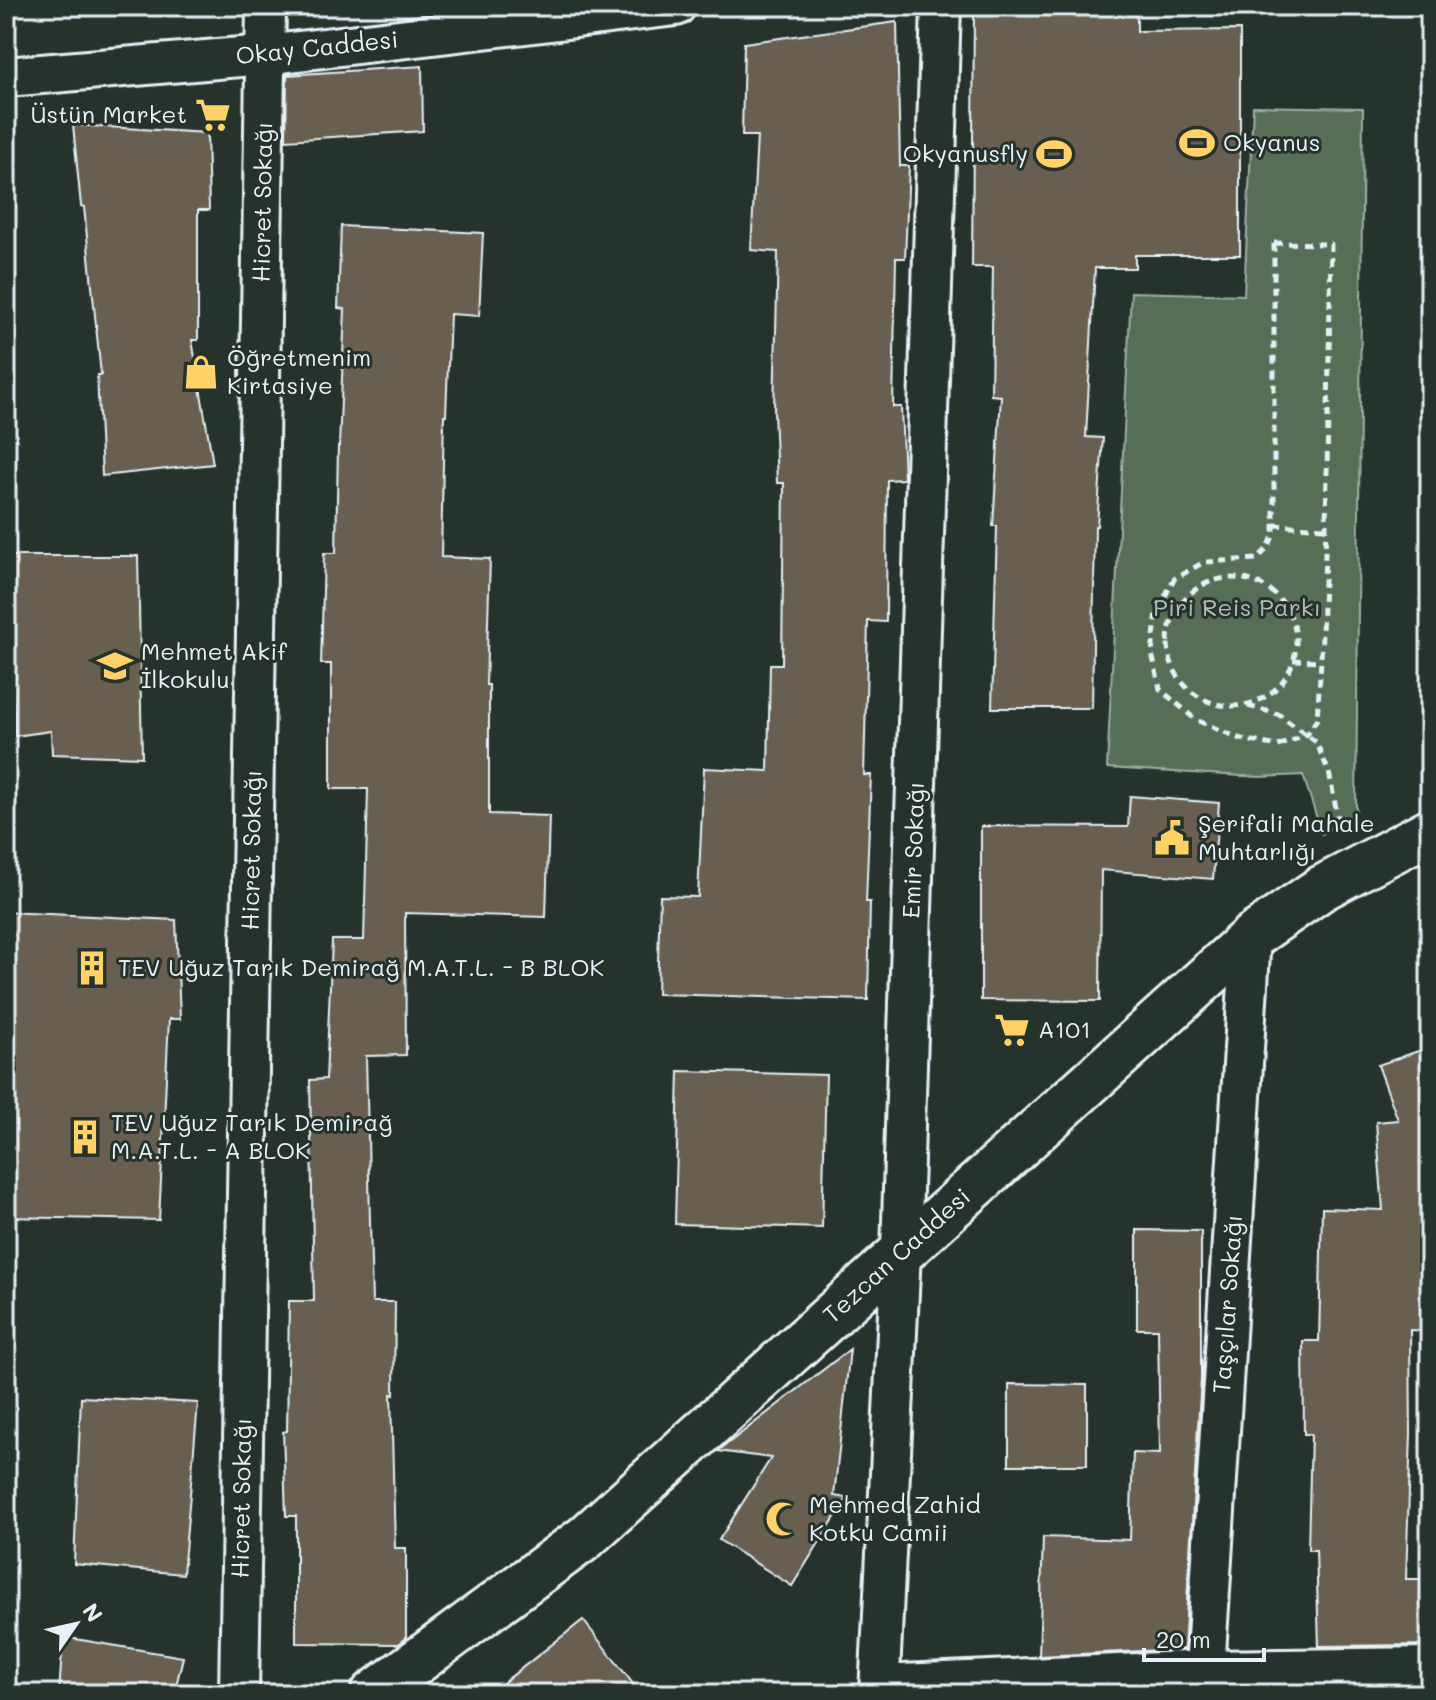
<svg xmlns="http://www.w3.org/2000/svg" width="1436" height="1700" viewBox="0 0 1436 1700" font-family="Mali,sans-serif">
	<rect width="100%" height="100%" fill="#26332d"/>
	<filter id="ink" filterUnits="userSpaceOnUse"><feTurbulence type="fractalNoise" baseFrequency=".0125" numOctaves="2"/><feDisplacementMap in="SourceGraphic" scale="16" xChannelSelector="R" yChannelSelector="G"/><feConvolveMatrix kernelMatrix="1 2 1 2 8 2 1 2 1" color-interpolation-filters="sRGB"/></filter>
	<g filter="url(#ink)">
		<path fill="#566e54" stroke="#9fb0a6" stroke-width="2" d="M1253,106L1363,108L1356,811L1322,834L1303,775L1260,777L1107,768L1131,292L1244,295Z"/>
		<path fill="#675e51" stroke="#e8f1f8" stroke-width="2" d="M974,10L1137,12V31L1240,30V255H1135V268H1095L1086,437L1103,438L1097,526H1095L1092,708H992L997,526H993L1001,396L991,395L993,267H972Z
			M897,22L900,166H909L905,258H896L893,407H901L904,479L887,480L886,622L868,621L864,775H871L866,902H870L868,1000L657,994L660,896L698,897L704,768L768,771L770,664H782L784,483H777L774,411L778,252L751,250L757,136H742L744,43Z
			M422,66L423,131L286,140L287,75Z
			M73,125L207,133L209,210H198V340H192L213,464L102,476L97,375H101L84,207L81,206Z
			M341,226L483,233L479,316L450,314L446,415H444L441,557L490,559L486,685H489V814L549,816L546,917L405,913L406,1055L366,1056L372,1302H395L394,1395L391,1394L395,1548H406V1638L399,1644L296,1643V1516H286L283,1432L287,1431L289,1301H314L310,1080L326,1079L332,940H364L368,789H331V664H321L324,553H336L338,446H339L345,309L338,308Z
			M6,556H138L142,757L52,754L51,731L15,736L10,632L6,633Z
			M1130,796L1219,803L1213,879L1101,870L1100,1001L981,1000V826L1128,827Z
			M6,912L176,920L180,1019H169L159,1220L6,1217Z
			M1430,1047V1204L1427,1331L1410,1330L1411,1433L1406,1579H1426L1427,1645L1319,1646L1316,1550H1308L1311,1434H1304L1303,1341H1319L1322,1208L1383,1210L1376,1122L1398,1120L1378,1065Z
			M679,1071L826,1075L822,1228L675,1224Z
			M1137,1230L1201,1231V1378L1184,1649L1039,1656L1043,1537L1130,1540L1133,1453L1160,1454L1158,1329H1137Z
			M850,1349L834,1496L847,1498L792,1586L719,1540L771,1458L718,1451Z
			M1009,1384L1087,1385V1465H1009Z
			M81,1397L198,1403L183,1574L74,1564Z
			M583,1620L641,1694H489Z
			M63,1637L183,1657L174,1694H59Z"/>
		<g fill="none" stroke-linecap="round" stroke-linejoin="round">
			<g stroke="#e8f1f8" stroke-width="44">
				<path id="street" d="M6,77L265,55L676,6
					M1205,1670L1251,937
					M880,1685L1205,1670L1430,1667
					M239,1694L266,6
					M879,1694L901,1252L941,6"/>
			</g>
			<g stroke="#e8f1f8" stroke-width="50">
				<path id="secondary" d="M373,1694L585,1538L1251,937L1322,888L1430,831"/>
			</g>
			<path stroke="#e8f1f8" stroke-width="5" stroke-dasharray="8 6" stroke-linecap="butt" d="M1274,243L1331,244L1326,528L1321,661L1317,719L1307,735L1278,746L1241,739L1196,720L1160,689L1152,653L1157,612L1174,579L1204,562L1257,559L1268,548L1274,534Z
				M1274,525L1326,528
				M1168 642a64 64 0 1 1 128 0a64 64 0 1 1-128 0Z
				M1293,660L1321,661
				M1248,706L1278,714L1316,742L1329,772L1340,830"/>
			<use href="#street" stroke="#26332d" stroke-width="38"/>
			<use href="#secondary" stroke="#26332d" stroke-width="44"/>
		</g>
	</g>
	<defs>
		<g id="supermarket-bare" transform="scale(2.76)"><path d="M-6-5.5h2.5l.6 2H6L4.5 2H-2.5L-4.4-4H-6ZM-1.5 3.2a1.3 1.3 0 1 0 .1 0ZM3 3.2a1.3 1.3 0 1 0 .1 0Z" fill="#ffd166" stroke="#26332d" stroke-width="2.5" paint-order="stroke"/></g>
		<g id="stadium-bare" transform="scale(2.76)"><path d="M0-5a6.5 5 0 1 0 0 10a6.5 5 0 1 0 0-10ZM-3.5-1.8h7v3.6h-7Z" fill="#ffd166" stroke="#26332d" stroke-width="2.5" paint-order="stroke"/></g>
		<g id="shop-bare" transform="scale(2.76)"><path d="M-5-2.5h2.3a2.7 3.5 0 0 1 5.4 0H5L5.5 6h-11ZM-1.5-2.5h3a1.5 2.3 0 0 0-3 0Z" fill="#ffd166" stroke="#26332d" stroke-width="2.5" paint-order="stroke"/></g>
		<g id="school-bare" transform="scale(2.76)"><path d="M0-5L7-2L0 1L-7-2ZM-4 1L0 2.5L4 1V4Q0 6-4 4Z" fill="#ffd166" stroke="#26332d" stroke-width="2.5" paint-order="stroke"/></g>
		<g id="civic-bare" transform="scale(2.76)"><path d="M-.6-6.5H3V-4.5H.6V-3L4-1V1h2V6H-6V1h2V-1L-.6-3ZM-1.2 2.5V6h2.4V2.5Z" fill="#ffd166" stroke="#26332d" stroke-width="2.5" paint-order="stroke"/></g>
		<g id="building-bare" transform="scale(2.76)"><path d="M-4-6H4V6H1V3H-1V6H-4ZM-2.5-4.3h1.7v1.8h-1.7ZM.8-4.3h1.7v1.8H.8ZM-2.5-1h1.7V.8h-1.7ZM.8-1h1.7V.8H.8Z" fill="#ffd166" stroke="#26332d" stroke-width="2.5" paint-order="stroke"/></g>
		<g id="mosque-bare" transform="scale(2.76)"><path d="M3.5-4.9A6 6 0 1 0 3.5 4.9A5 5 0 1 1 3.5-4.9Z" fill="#ffd166" stroke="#26332d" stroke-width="2.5" paint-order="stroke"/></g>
	</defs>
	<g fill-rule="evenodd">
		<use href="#supermarket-bare" x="213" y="115"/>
		<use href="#stadium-bare" x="1197" y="143"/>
		<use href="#stadium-bare" x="1054" y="154"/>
		<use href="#shop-bare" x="201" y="372"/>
		<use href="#school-bare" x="115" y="666"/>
		<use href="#civic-bare" x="1172" y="838"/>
		<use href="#building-bare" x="92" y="968"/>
		<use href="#supermarket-bare" x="1012" y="1030"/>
		<use href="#building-bare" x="85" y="1137"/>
		<use href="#mosque-bare" x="783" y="1519"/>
	</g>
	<g text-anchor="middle" stroke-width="6" stroke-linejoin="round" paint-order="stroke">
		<g font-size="24" fill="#e8f1f8" stroke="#26332d">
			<text transform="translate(317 48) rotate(-6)" y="8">Okay Caddesi</text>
			<text transform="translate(263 202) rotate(-89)" y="8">Hicret Sokağı</text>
			<text transform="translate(252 850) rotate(-89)" y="8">Hicret Sokağı</text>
			<text transform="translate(914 850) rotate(-88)" y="8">Emir Sokağı</text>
			<text transform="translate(897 1256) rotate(-42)" y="8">Tezcan Caddesi</text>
			<text transform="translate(1228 1304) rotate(-86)" y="8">Taşçılar Sokağı</text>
			<text transform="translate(242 1498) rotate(-89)" y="8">Hicret Sokağı</text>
		</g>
		<g font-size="24" fill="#e8f1f8" stroke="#26332d" text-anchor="start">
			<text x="187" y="123" text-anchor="end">Üstün Market</text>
			<text x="1223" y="151">Okyanus</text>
			<text x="1028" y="162" text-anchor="end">Okyanusfly</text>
			<text x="227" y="366">Öğretmenim<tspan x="227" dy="28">Kirtasiye</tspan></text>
			<text x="141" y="660">Mehmet Akif<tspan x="141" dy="28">İlkokulu</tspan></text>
			<text x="1198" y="832">Şerifali Mahale<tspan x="1198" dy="28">Muhtarlığı</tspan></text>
			<text x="118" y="976">TEV Uğuz Tarık Demirağ M.A.T.L. - B BLOK</text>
			<text x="1038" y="1038">A101</text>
			<text x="111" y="1131">TEV Uğuz Tarık Demirağ<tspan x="111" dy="28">M.A.T.L. - A BLOK</tspan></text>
			<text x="809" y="1513">Mehmed Zahid<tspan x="809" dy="28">Kotku Camii</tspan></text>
		</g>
		<g font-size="24" fill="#aebdb6" stroke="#26332d">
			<text x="1237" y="616">Piri Reis Parkı</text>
		</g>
	</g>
	<rect width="1436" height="1700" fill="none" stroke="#26332d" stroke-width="32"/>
	<rect x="16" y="16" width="1404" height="1668" fill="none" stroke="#e8f1f8" stroke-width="3" filter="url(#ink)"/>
	<g transform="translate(76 1624) rotate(56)" stroke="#26332d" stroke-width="6" paint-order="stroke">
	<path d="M0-6L14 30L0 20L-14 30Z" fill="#e8f1f8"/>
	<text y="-12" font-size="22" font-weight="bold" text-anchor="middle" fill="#e8f1f8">N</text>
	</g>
	<path d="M1144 1648v12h120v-12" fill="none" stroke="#e8f1f8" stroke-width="4"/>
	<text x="1156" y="1648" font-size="24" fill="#e8f1f8" stroke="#26332d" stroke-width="6" paint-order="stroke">20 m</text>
</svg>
